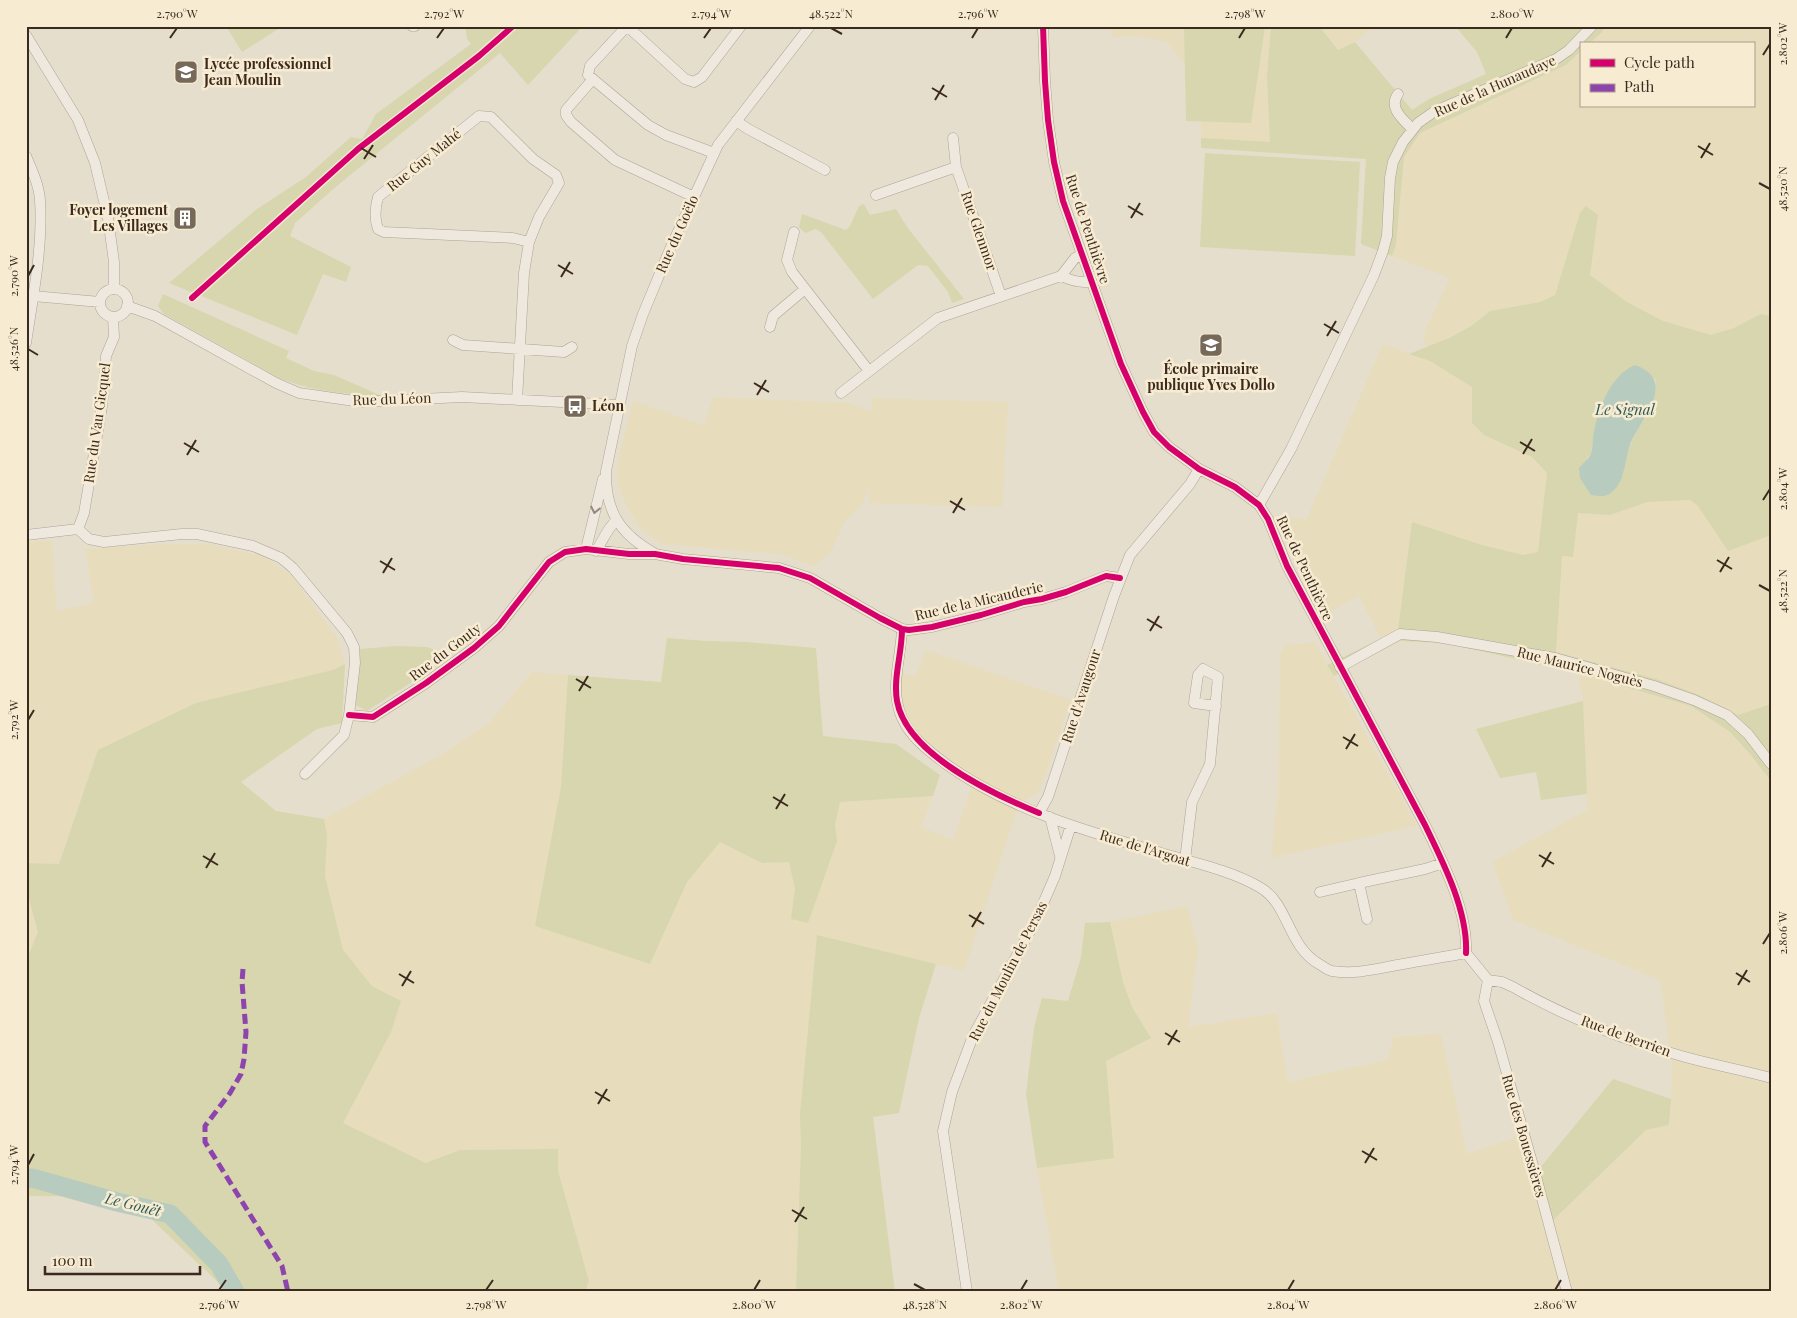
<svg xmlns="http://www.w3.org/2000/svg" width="1797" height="1318" viewBox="0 0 1797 1318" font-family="'Playfair Display',serif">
	<rect width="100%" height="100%" fill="#e6decc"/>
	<path fill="#e7ddbc" d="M1112,26H1271L1267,77L1270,142L1201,138V110L1186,66L1167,42L1137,36L1112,37Z
		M1319,26H1374L1355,42L1338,50Z
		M1605,26H1771V316L1761,314L1734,328L1711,335L1663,321L1627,302L1590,275L1598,215L1586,207L1580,213L1555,295L1540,302L1490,311L1470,326L1429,347L1423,340L1426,328L1450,278L1392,256L1396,244L1404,157L1420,133L1566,65L1581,51V106H1753V44H1589L1602,32Z
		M1383,344L1430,361L1472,387V423L1484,435L1532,457L1547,473L1538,552L1523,555L1482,545L1412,522L1398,630L1381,639L1359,596L1323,615L1293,559L1277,516L1306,520Z
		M713,397L849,403L872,412V398L1008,402L1002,507L869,503V487L862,505L844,522L831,552L813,566L780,554L661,544L639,527L624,502L617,480L619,457L633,401L704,425Z
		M1690,500L1698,506L1728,550L1771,535V704L1738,715L1699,695L1656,679L1556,652L1562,556H1573L1578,512L1610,515L1647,502Z
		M52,540L57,611L94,603L85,549L161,544H209L262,556L291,575L336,636L345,664L333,670L91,773L59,864L26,863V542Z
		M1315,642L1417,826L1271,858L1278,794L1280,654L1283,648L1287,645Z
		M926,650L1071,700L1039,792L1022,801L1016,813L964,971L817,935L800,1114L801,1146L796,1292H585L589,1281L558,1171V1149L460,1150L426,1163L343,1123L391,1032L401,1001L372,986L343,950L325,876L327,836L324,819L441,755L489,723L532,672L568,675L561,787L650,964L687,882L720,842L762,863L789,862L795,889L791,919L836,841L835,825L840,802L933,796L921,827L953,840L970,792V775L913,730L903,706L901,673L915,677Z
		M1578,673L1691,706L1729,731L1750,754L1771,781V1292H1059L1037,1168L1114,1157L1106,1061L1151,1037L1132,1007L1123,982L1110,922L1187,906L1198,947L1188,1027L1277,1013L1288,1082L1387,1060L1394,1037L1441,1034L1467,1154L1519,1136L1545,1228L1646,1130L1670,1125L1672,1062L1660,980L1513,920L1492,862L1587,810L1583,701Z
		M26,888L38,932L29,954L26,953Z"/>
	<path fill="#d7d6ae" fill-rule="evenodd" d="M226,26H283L242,52Z
		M465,26H583L528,85L500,53L338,185L295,223L290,236L351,267L346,282L323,274L297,335L169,283L257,209L306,177L351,137L362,139L376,114L471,44L467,39Z
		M1184,26H1265L1251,123L1186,121Z
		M1271,26H1319L1338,50L1355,42L1412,110L1429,99L1486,74L1477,52L1455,26H1605L1602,32L1589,44H1581V51L1566,65L1420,133L1404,157L1396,244L1392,256L1361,244L1366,159L1201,148V138L1270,142L1267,77Z
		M1205,153L1360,162L1355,256L1200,247Z
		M864,204L870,215L896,209L907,227L964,299L952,303L948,292L928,266L918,265L873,299L821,232L816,229L805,233L799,227L802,214L846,230L850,226L859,206Z
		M1586,206L1598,215L1590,275L1627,302L1663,321L1711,335L1734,328L1761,314L1771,316V535L1728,551L1698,506L1690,500L1647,502L1610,515L1578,513L1573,557L1562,556L1556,652L1656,679L1699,695L1738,715L1771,704V781L1750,754L1729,731L1691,706L1578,673L1444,643L1400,641L1334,676L1327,665L1398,630L1412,522L1482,545L1523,555L1538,552L1547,473L1532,457L1484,435L1472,423V387L1430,361L1409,354L1451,337L1471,326L1490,311L1540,302L1555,295L1580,213ZM1655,378C1660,403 1639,423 1631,444C1626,455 1624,465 1623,476L1586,459L1591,454L1593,437Z
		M163,294L289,351L286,358L314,371L334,375L384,397C348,394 312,392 277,377L164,314L158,306Z
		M667,638L706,641L746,642L816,648L823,736L896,744L940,775L933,796L840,802L835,825L837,841L808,923L791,919L795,889L789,862L762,863L720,842L687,882L650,964L535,926L561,787L568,675L661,682Z
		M396,646L427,647L433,649L435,667L367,711L356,705L360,649Z
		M345,664L342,723L317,729L241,782L276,811L324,819L327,836L325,876L343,950L372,986L401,1001L391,1032L343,1123L426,1163L460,1150L558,1149V1171L589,1281L585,1292H225L223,1287L128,1197L26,1196V953L29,954L38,932L26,888V863L59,864L98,750L196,703L333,670Z
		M1583,701L1587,794L1541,800L1536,772L1500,778L1476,729Z
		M1110,922L1123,982L1132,1007L1151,1038L1106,1061L1114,1158L1037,1168L1026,1094L1034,1028L1042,998L1068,1001L1081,957L1085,923Z
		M817,935L936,964L919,1018L899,1113L873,1117L895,1292H796L801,1146L800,1114Z
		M1613,1079L1671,1099L1669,1125L1646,1130L1545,1228L1531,1179Z"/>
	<path fill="#b8cbbf" d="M1635,365C1679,381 1641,418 1630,445C1625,459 1625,481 1613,491C1606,498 1600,496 1591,495L1580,478L1579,468C1582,464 1590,458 1591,453C1593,449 1592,442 1593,438C1597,412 1609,376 1635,365Z"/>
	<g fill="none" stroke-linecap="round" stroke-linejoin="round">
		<path stroke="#b8cbbf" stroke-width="19" d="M26,1179L32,1178L117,1202L170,1214L219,1264L235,1292"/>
		<g stroke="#aba396" stroke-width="11">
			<path id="minor" d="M412,26H415
				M627,26L590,66L588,75L648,125L666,135L714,153
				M627,26L685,79L694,82L702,77L741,26
				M1043,26L1045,81L1048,120L1054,162L1063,201L1121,364L1143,412L1154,432L1169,447L1199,469L1235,487L1259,505L1268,519L1287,566L1425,825C1443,862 1468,911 1466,953
				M26,35L78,120L95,163L108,218L114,262V289
				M593,79L566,110V115L571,122L615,160L694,197
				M1398,94C1388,108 1403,119 1412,129
				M736,121L748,129L825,170
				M953,138L956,167
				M26,156C32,170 39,185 40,200C43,247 33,296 26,343
				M876,195L956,167L1001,296
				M794,232L787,260L792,272L869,371
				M1081,255L1075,258L1061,276C1070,280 1081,284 1091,281
				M100 303a14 14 0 1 1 28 0a14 14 0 1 1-28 0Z
				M33,296L100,302
				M127,306L155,316L276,383L299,393L361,402L462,397L619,405
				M770,327L773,316L805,289
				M453,340L463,345L564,352L572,347
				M841,393L938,318L1061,276
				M517,400L524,273L529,242L539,217L559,183L556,175L533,159L491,117L479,116L378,197C375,208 374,218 378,229L384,232L513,238L529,242
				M1259,505L1291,449L1374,275L1383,251L1387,236L1390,178L1393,162L1403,142L1418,123L1435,111L1556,59L1569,50L1592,26
				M78,529L89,539L104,542L182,534H197L253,546L281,558L293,568L347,633L354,647L355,663L349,715L344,735L305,774
				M78,529L84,513L102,406L106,356L114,337L113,317
				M26,535L78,529
				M586,549L603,479
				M596,551C603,541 607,528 616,521
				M654,553C620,534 605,511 606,471L632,346L643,314L670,249L718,145L810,26
				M902,629C901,659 889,689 902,718C911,738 929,751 946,764C1010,810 1086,831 1161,853C1192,862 1233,871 1261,888C1289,905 1287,945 1319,964C1323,966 1327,970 1332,971C1356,975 1380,968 1403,964C1424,960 1445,957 1466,953
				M1340,667L1400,634L1437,637L1555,658L1654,686L1694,700L1727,715L1748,734L1771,764
				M349,715L373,717L426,683L474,648L499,626L549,562L565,552L586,549L629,554H655L683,559L779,568L810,578L880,618L902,629L909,630L932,627L981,615L1024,602L1042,599L1066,592L1106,576L1120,578
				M1039,813L1048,797L1114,596L1130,555L1190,484L1199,469
				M1050,817L1060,856
				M1185,860L1192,802L1210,764L1218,677L1203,669L1198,675L1194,703L1216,706
				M1320,892L1359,883
				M1367,919L1359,883L1425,869L1443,863
				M1466,953L1488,980
				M1488,980L1484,1001L1498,1042L1534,1169L1567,1292
				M1488,980L1502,982L1513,987C1566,1017 1626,1041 1685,1057C1714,1065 1742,1070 1771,1078
				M967,1292L943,1131L952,1092L973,1036L1035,922L1055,876L1071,825"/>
		</g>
		<use href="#minor" stroke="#eee8df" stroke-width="10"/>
		<path stroke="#8e44ad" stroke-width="5" stroke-dasharray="10 5" stroke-linecap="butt" d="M243,969L242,982L246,1032L244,1059L241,1074L230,1093L205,1126V1142L282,1266L288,1292"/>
		<g stroke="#f7ebd2" stroke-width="9">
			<path id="cycleway" d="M1043,26L1045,81L1048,120L1054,162L1063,201L1121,364L1143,412L1154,432L1169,447L1199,469L1235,487L1259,505L1268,519L1287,566L1425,825C1443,862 1468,911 1466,953
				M192,298L358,149L479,56L513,26
				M902,629C902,654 893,677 897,701C907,755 993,794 1039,813
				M349,715L373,717L426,683L474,648L499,626L549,562L565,552L586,549L629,554H655L683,559L779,568L810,578L880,618L902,629L909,630L932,627L981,615L1024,602L1042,599L1066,592L1106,576L1120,578"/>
		</g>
		<use href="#cycleway" stroke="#d6006c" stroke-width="6"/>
	</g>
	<defs><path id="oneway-chevron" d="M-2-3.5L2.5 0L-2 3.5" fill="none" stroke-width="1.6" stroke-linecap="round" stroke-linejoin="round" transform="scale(1.25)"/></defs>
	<use stroke="#94897e" href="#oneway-chevron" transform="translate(595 510) rotate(102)"/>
	<path fill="none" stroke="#3b2a1d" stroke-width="2" d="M831,28L842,34M170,38L177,28M437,38L444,28M704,38L711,28M972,38L978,28M1239,38L1245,28M1506,38L1512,28M1763,55L1770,44M932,88L947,97M935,100L944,85M1698,146L1713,155M361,148L376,157M1701,158L1710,143M364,159L373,145M1759,183L1770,189M1128,206L1143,215M1131,218L1140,203M558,265L573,274M28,276L34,265M561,277L570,262M1324,324L1339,333M1327,336L1336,321M28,349L38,355M754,383L769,392M757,395L766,380M1520,442L1535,451M184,443L199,452M1523,454L1532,439M187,455L196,440M1763,500L1770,489M950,501L965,510M953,513L962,498M1717,560L1732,569M380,561L395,570M1720,572L1729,557M383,573L392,558M1759,585L1770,591M1147,619L1162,628M1150,631L1159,616M576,679L591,688M579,691L588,676M28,720L34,710M1343,737L1358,746M1346,749L1355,734M773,797L788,806M776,809L785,794M1539,855L1554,864M203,856L218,865M1542,867L1551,852M206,868L215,853M969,915L984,924M972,927L981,912M1763,944L1770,933M1736,973L1750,982M399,974L414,983M1738,985L1747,970M402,986L411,971M1165,1033L1180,1042M1168,1045L1177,1030M595,1092L610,1101M598,1104L607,1089M1362,1151L1377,1160M1365,1163L1374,1148M28,1165L34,1154M792,1210L807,1219M795,1222L804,1207M914,1284L925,1290M219,1290L226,1280M486,1290L493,1280M754,1290L760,1280M1021,1290L1027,1280M1288,1290L1294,1280M1555,1290L1561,1280"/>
	<defs>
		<g id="school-square" transform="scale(1.25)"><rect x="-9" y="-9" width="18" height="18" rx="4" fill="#77695a" stroke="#f7ebd2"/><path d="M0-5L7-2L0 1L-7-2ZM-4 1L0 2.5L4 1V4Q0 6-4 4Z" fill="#fff"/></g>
		<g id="building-square" transform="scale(1.25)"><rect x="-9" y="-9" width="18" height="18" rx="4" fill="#77695a" stroke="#f7ebd2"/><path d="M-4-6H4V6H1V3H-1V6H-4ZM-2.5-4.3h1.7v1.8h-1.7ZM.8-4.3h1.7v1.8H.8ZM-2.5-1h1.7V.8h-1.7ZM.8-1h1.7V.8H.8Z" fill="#fff"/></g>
		<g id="bus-square" transform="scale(1.25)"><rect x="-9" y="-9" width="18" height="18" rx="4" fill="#77695a" stroke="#f7ebd2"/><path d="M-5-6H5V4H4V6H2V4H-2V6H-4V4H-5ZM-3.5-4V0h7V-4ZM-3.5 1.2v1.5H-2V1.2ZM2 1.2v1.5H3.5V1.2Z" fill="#fff"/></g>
	</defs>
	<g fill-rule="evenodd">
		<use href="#school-square" x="186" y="72"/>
		<use href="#building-square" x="185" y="218"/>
		<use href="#school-square" x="1211" y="345"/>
		<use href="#bus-square" x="575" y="406"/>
	</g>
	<g text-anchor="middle" stroke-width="5" stroke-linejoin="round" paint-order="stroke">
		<g font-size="14" font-weight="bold" fill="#3b2a1d" stroke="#f7ebd2" text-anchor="start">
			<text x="204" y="69">Lycée professionnel<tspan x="204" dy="16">Jean Moulin</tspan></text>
			<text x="168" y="215" text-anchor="end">Foyer logement<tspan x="168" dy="16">Les Villages</tspan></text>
			<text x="1211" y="374" text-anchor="middle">École primaire<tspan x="1211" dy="16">publique Yves Dollo</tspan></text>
			<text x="592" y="411">Léon</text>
		</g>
		<g font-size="14" fill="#3b2a1d" stroke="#f7ebd2">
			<text transform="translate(1495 86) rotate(-24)" y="5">Rue de la Hunaudaye</text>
			<text transform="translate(424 160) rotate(-39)" y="5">Rue Guy Mahé</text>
			<text transform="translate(1088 229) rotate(72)" y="5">Rue de Penthièvre</text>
			<text transform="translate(979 231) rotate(71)" y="5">Rue Glenmor</text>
			<text transform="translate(677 234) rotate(-66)" y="5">Rue du Goëlo</text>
			<text transform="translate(392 399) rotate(-2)" y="5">Rue du Léon</text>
			<text transform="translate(97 423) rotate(-82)" y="5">Rue du Vau Gicquel</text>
			<text transform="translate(1305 568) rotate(65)" y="5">Rue de Penthièvre</text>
			<text transform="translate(979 601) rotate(-13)" y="5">Rue de la Micauderie</text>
			<text transform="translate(445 652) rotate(-37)" y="5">Rue du Gouty</text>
			<text transform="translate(1580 667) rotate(14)" y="5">Rue Maurice Noguès</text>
			<text transform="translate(1081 696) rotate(-72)" y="5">Rue d'Avaugour</text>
			<text transform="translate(1145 848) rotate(17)" y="5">Rue de l'Argoat</text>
			<text transform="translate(1008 971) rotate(-63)" y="5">Rue du Moulin de Persas</text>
			<text transform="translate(1626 1036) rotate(20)" y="5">Rue de Berrien</text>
			<text transform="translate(1524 1136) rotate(74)" y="5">Rue des Bouessières</text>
		</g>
		<g font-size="15" font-style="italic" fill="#2b5b57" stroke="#f7ebd2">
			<text x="1625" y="415">Le Signal</text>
			<text transform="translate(133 1205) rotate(14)" y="5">Le Gouët</text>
		</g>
	</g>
	<rect width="1797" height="1318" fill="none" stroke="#f7ebd2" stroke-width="55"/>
	<rect x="1580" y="42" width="175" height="65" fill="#f7ebd2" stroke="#ac9e8a"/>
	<rect x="1590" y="59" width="25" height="8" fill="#d6006c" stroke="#ac9e8a"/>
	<text x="1624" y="68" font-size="15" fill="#3b2a1d">Cycle path</text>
	<rect x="1590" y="84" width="25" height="8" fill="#8e44ad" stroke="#ac9e8a"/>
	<text x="1624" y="92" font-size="15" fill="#3b2a1d">Path</text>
	<path d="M45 1266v8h155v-8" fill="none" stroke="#3b2a1d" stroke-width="2.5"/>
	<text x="52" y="1266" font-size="15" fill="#3b2a1d" stroke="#f7ebd2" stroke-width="4" paint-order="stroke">100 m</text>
	<rect x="28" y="28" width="1742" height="1262" fill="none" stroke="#3b2a1d" stroke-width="2"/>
	<g font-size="12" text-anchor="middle" fill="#3b2a1d">
		<text x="177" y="18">2.790°W</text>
		<text x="444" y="18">2.792°W</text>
		<text x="711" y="18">2.794°W</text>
		<text x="831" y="18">48.522°N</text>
		<text x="978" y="18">2.796°W</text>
		<text x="1245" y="18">2.798°W</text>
		<text x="1512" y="18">2.800°W</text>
		<text transform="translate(1783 44) rotate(-90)" y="4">2.802°W</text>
		<text transform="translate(1783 189) rotate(-90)" y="4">48.520°N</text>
		<text transform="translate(14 276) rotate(-90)" y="4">2.790°W</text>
		<text transform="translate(14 349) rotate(-90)" y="4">48.526°N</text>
		<text transform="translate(1783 489) rotate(-90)" y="4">2.804°W</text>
		<text transform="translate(1783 591) rotate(-90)" y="4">48.522°N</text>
		<text transform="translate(14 720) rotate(-90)" y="4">2.792°W</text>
		<text transform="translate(1783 933) rotate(-90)" y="4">2.806°W</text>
		<text transform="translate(14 1165) rotate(-90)" y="4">2.794°W</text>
		<text x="219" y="1309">2.796°W</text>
		<text x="486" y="1309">2.798°W</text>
		<text x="754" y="1309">2.800°W</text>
		<text x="925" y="1309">48.528°N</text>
		<text x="1021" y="1309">2.802°W</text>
		<text x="1288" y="1309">2.804°W</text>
		<text x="1555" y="1309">2.806°W</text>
	</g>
</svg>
